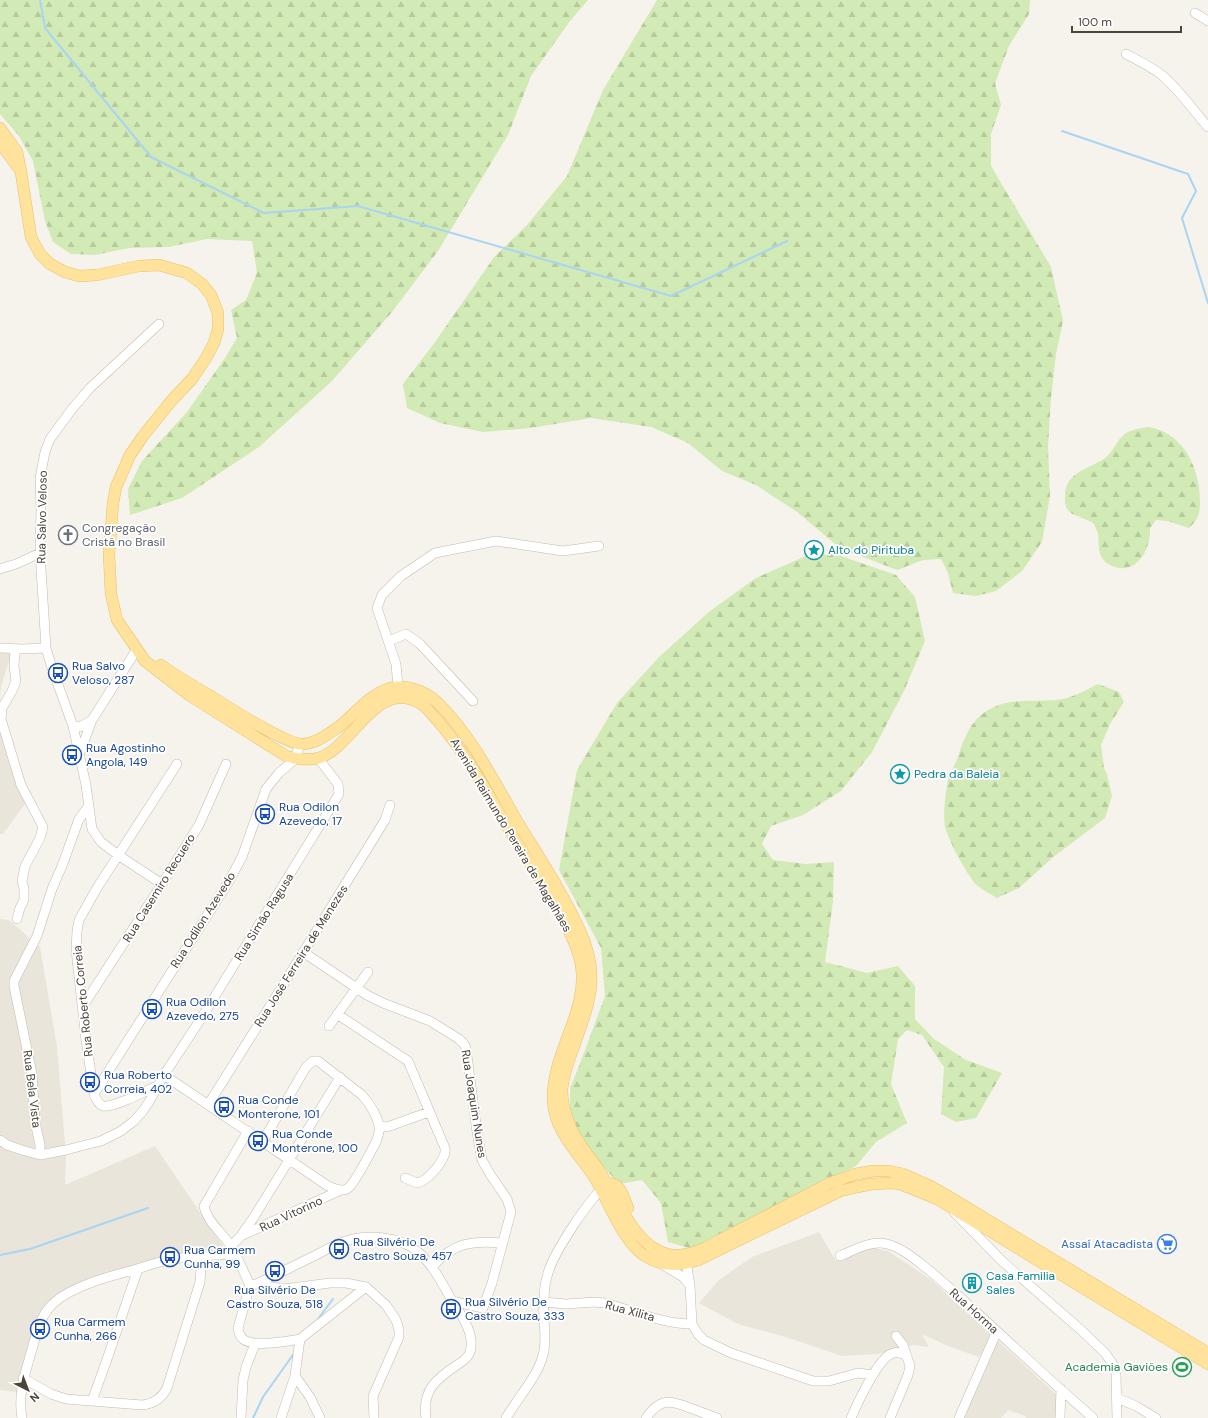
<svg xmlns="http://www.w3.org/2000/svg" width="1208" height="1418" viewBox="0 0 1208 1418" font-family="'DM Sans',sans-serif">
	<defs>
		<pattern id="forest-firs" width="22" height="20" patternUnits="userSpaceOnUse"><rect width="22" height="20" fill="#d2eab5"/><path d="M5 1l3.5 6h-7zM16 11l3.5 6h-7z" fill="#b6ca9c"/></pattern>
	</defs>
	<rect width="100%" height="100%" fill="#f6f3ec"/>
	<path fill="#eae5da" d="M0,652L11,654L1,687L0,699Z
		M0,730L25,804L3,834H0Z
		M0,919L9,920L40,947L57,1047L66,1155L65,1185L155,1146L225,1249L154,1266L89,1287L51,1306L17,1392L0,1390Z
		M819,1232L836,1261L870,1247L888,1251L933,1281L1058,1396L1057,1418H1026L1025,1416L1008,1410L1001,1418H959L989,1344L979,1357L948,1346L922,1334L929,1347L913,1345L877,1354L842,1356L789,1338L738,1324L699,1303L719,1280L752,1257Z"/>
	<path fill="url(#forest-firs)" d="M0,0H588L570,21L531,76L508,135L438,251L392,312L332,381L259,447L182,498L130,515L128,489L142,461L187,412L225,358L237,338L231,310L246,300L257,273L252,241L207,239L169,247L129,248L95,255L71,254L53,242L45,221L33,161L19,136L0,114Z
		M657,0H1030L1029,14L1009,46L995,83L1001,105L991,134V166L1051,267L1063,321L1056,354L1051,398L1048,447L1050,496L1042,542L1022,571L996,591L976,596L953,593L948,573L941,559L923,560L897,570L840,548L797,512L756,485L722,471L688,443L651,427L591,418L531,428L483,432L440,423L407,408L403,384L435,342L495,256L527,225L567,176L603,90Z
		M1149,427C1180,433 1195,459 1199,488C1200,496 1201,508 1198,516C1197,520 1192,525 1189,528L1167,521L1156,520L1150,528C1151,548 1138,574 1115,567C1109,565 1103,561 1101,556C1098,550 1099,541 1098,534C1097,530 1095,526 1093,523C1088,520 1074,515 1071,513C1065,508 1065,504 1065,497C1064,473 1088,469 1104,459C1114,452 1118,436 1128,432C1135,429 1142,428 1149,427Z
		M835,554L896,575L915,597L925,641L904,691L872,752L841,791L803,815L771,826L762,844L773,860L806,864L834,862L833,901L825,962L867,973L898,966L915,986V1019L934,1039L966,1060L1002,1073L976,1118L956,1122L941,1114L944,1067L922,1035L907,1030L898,1039L891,1084L907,1123L876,1142L856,1166L706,1241L692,1249L668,1242L661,1203L642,1180L619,1184L588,1149L577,1131L570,1112V1088L581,1061L605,996L601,948L559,870L577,770L617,703L659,657L710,611L756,578L806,556Z
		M1098,684L1119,692L1124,702L1110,724L1101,745L1104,768L1107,774L1112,796L1105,818L1052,858L1019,888L997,898C991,894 984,891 979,887C969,880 948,839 945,827C943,814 945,798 947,785C948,775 955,766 958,757C965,735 972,717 994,707C1013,698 1036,702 1056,700C1071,699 1086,690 1098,684Z"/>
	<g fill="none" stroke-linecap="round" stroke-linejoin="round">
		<path stroke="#a9d4f2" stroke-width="2" d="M40,0L45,28L151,157L264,213L358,206L671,296L787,241
			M1062,131L1188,174L1196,191L1182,218L1208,303
			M0,1255L30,1249L148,1208
			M318,1319L333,1299
			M253,1418L263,1397L295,1352"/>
		<g stroke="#c2bbae" stroke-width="10">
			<path id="minor" d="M1195,13L1208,21
				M1126,54C1139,61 1152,67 1163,76C1179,90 1194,111 1208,127
				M159,324L90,388L72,409L50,439L45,452L40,478L41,510L40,553L46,648L52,668L73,726L86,785L92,829L101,842L118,855L162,884
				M0,569L16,564L40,553
				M389,641L406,634L420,644L473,701
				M0,648L22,649L46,648
				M15,649L14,666L16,681L12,691L2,708L1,719L21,785L43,827L40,838L25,866L22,881L24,889V900L20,908L17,919
				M398,687L396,664L377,608L382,595L401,576L435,553L496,541L563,551L599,546
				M73,726L80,727L92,720L137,649
				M80,752L92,720
				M303,952L367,995L383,1003L430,1021L459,1039L464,1044L466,1048L477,1132L482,1160L490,1174L507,1199L511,1212L492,1283L483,1308L452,1301
				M83,1006L162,884L199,825L226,764
				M337,1014L408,1061L445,1148C447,1159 428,1181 417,1183L405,1178
				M329,1026L368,972
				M164,1075L328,1186C334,1188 341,1192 347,1189C355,1184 371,1151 376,1142C378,1137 380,1131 379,1126C377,1115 369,1103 362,1095L318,1061H313L306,1067L263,1141
				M159,1085C148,1090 114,1108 103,1106C98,1104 96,1099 94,1094L86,1040L76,950L77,931L79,920L97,888L177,764
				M94,1094L229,881L242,857L266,789L279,773L295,759L300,744
				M208,1105L272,1003L385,820L390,805
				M379,1126L387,1127L429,1112
				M248,1131L204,1206C207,1222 224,1234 232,1248C239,1260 244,1273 250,1285
				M0,1140L7,1145L25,1151L40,1155L66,1150L101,1141L121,1131L134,1121L142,1112L149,1102L164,1075L204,1014L339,794L338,784L318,758
				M40,1155V1145L35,1122L32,1074L14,986V981L37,936L52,889L62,866L79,819L88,807
				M954,1212L1003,1262L1081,1330L1105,1353L1114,1366L1116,1374L1117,1418
				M241,1236L341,1190
				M231,1246L240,1237L254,1217L340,1077
				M685,1256L690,1285L692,1324L698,1334L704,1340L731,1353L813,1381H829L858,1373L873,1375
				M840,1256C854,1250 871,1240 887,1244C903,1248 917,1261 930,1271C954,1291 976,1312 998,1332C1029,1361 1061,1390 1093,1418
				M663,1265L683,1277L689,1284
				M432,1267C453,1243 471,1240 503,1243
				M256,1284L284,1289L330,1283H346L366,1287L386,1305L396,1320L399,1330V1337L373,1396L374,1418
				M250,1285L256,1284C276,1275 296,1265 316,1255C326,1250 336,1244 346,1241C369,1234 400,1236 418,1252C432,1264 441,1281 450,1297C459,1312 476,1333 470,1352C468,1358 462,1362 457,1365C436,1379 422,1390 426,1418
				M250,1285L238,1328C239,1332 239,1336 243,1339C253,1348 287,1341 300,1339
				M544,1302L566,1304L595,1302L604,1303C633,1310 662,1324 692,1324
				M295,1376L310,1397L320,1418
				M23,1378L51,1394L66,1399L142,1405C153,1404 162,1398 167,1388L200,1282L201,1269L198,1257
				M1117,1398L1136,1406L1156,1418
				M92,1401L105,1365L138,1269
				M22,1418C18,1396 24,1377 30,1356C35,1340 38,1321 49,1308C66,1287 111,1276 137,1269C151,1265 165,1259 181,1258C198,1255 218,1255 235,1254
				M241,1418L243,1380L246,1367L255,1344
				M281,1418L295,1376L300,1339L366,1287
				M506,1418C517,1399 538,1376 543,1355C548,1338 542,1319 544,1301C544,1292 545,1282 548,1273C554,1252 589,1199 606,1185
				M646,1418C660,1398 669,1400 690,1408C699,1411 708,1415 717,1418
				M851,1418C857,1404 878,1359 891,1354C896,1351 901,1353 906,1355
				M890,1418L908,1375L910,1366L903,1345L896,1336
				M959,1418L997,1331
				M1060,1418L1061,1389"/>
		</g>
		<g stroke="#e6c16a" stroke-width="12">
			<path id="major" d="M0,128L17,152L21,172L31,237L40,254L50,264L65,272L79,276L97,275L139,266L159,265L187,273L202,284L211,295L218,313V329L214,343L206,358L192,379L172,400L143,436L130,455L116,487L113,503L109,554L111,594L117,620L145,661L189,695L286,756C297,759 308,761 319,758C353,747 376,678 420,703C427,707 432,715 438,721C468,756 490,798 514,838C533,869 555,900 570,933C575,943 579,954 581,965C589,1010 553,1051 553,1097C553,1107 555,1116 559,1125C568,1145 583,1160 595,1178C608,1201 623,1242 645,1256C663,1267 679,1266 698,1260L840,1191L857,1187L872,1184L892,1183L900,1184L937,1199L1208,1364
				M0,143L20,170
				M161,665C177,677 195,687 212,697C233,710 254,724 277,735C284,738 292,743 300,744C315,745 328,734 340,726C357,712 374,689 397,687C412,686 427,693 438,703C471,735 495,783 518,823C540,858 563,894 580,931C601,976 589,1003 574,1046C569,1060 563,1075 562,1090C562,1103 566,1117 571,1128C578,1144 589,1156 599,1170C614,1193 632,1238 657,1250C673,1259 689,1255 705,1248L830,1183L856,1174L873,1171H889L903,1174L930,1186L946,1195L1208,1353
				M607,1184C620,1181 624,1198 628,1208"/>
		</g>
		<use href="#minor" stroke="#fff" stroke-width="9"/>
		<use href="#major" stroke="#ffe39c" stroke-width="11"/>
	</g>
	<defs>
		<g id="church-ring" transform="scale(1)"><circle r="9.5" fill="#fff" stroke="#6b7280" stroke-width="1.5"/><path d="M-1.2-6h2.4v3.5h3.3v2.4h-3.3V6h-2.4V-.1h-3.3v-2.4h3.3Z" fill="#6b7280"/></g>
		<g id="sight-ring" transform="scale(1)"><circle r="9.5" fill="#fff" stroke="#0f9aa8" stroke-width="1.5"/><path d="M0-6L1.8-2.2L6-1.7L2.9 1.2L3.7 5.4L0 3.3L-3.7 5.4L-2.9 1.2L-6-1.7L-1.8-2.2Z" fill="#0f9aa8"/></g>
		<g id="bus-ring" transform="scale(1)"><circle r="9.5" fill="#fff" stroke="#1a4fb4" stroke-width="1.5"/><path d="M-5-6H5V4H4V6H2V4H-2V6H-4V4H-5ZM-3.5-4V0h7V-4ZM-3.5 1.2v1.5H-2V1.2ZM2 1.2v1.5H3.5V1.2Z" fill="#1a4fb4"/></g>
		<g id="supermarket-ring" transform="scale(1)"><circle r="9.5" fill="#fff" stroke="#3f7fe0" stroke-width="1.5"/><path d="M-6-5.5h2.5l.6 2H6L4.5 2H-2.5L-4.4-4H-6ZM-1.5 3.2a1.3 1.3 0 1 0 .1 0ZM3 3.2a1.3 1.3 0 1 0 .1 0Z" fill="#3f7fe0"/></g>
		<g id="building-ring" transform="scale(1)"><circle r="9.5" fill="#fff" stroke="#0f9aa8" stroke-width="1.5"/><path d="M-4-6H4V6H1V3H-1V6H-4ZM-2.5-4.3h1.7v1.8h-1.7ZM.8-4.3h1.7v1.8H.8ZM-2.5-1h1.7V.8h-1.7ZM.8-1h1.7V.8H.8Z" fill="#0f9aa8"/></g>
		<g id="stadium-ring" transform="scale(1)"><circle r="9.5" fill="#fff" stroke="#2e9e5b" stroke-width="1.5"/><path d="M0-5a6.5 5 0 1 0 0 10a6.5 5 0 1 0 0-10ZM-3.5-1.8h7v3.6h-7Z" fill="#2e9e5b"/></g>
	</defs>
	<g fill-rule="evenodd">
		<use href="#church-ring" x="68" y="535"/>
		<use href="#sight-ring" x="814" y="550"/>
		<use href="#bus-ring" x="58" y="673"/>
		<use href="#bus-ring" x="72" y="755"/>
		<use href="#sight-ring" x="900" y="774"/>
		<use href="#bus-ring" x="265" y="814"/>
		<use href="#bus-ring" x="152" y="1009"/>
		<use href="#bus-ring" x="90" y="1082"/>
		<use href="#bus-ring" x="224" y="1107"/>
		<use href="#bus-ring" x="258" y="1141"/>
		<use href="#supermarket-ring" x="1167" y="1244"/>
		<use href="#bus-ring" x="339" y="1249"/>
		<use href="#bus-ring" x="170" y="1257"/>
		<use href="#bus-ring" x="275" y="1271"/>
		<use href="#building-ring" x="972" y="1283"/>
		<use href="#bus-ring" x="451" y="1309"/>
		<use href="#bus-ring" x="40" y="1329"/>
		<use href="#stadium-ring" x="1182" y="1367"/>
	</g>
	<g text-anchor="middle" stroke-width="3.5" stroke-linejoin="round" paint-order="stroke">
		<g font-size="12" fill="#4b4439" stroke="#fff">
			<text transform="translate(42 517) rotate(-89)" y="4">Rua Salvo Veloso</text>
			<text transform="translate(511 835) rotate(59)" y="4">Avenida Raimundo Pereira de Magalhães</text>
			<text transform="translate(159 888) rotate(-58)" y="4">Rua Casemiro Recuero</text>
			<text transform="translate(264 917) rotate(-58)" y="4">Rua Simão Ragusa</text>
			<text transform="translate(203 920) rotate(-58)" y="4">Rua Odilon Azevedo</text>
			<text transform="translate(301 956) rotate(-58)" y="4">Rua José Ferreira de Menezes</text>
			<text transform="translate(83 1001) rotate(-96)" y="4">Rua Roberto Correia</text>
			<text transform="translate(32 1089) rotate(83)" y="4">Rua Bela Vista</text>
			<text transform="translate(474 1104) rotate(81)" y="4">Rua Joaquim Nunes</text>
			<text transform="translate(291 1214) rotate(-25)" y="4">Rua Vitorino</text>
			<text transform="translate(630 1311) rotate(15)" y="4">Rua Xilita</text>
			<text transform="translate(974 1311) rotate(42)" y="4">Rua Horma</text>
		</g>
		<g font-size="12" fill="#5b616d" stroke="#fff" text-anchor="start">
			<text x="82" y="532">Congregação<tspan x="82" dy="14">Cristã no Brasil</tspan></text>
		</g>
		<g font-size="12" fill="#0d838f" stroke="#fff" text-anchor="start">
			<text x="828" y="554">Alto do Pirituba</text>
			<text x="914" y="778">Pedra da Baleia</text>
			<text x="986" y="1280">Casa Familia<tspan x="986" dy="14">Sales</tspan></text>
		</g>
		<g font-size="12" fill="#164399" stroke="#fff" text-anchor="start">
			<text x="72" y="670">Rua Salvo<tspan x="72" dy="14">Veloso, 287</tspan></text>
			<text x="86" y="752">Rua Agostinho<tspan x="86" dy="14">Angola, 149</tspan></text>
			<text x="279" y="811">Rua Odilon<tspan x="279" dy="14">Azevedo, 17</tspan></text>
			<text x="166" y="1006">Rua Odilon<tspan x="166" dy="14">Azevedo, 275</tspan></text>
			<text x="104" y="1079">Rua Roberto<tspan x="104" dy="14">Correia, 402</tspan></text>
			<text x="238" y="1104">Rua Conde<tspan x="238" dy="14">Monterone, 101</tspan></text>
			<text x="272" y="1138">Rua Conde<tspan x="272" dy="14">Monterone, 100</tspan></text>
			<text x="353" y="1246">Rua Silvério De<tspan x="353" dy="14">Castro Souza, 457</tspan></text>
			<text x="184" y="1254">Rua Carmem<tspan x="184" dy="14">Cunha, 99</tspan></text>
			<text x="275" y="1294" text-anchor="middle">Rua Silvério De<tspan x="275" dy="14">Castro Souza, 518</tspan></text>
			<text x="465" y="1306">Rua Silvério De<tspan x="465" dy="14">Castro Souza, 333</tspan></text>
			<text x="54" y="1326">Rua Carmem<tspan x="54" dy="14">Cunha, 266</tspan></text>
		</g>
		<g font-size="12" fill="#366cbe" stroke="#fff" text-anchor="end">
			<text x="1153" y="1248">Assaí Atacadista</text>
		</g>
		<g font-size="12" fill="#27864d" stroke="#fff" text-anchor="end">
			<text x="1168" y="1371">Academia Gaviões</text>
		</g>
	</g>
	<g transform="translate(28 1390) rotate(138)" stroke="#ffffff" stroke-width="3" paint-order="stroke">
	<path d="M0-3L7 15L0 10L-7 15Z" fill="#4b4439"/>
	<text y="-6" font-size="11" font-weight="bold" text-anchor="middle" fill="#4b4439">N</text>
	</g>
	<path d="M1072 26v6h109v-6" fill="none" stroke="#4b4439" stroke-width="2"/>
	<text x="1078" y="26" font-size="12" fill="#4b4439" stroke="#ffffff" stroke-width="3" paint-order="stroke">100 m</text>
</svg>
